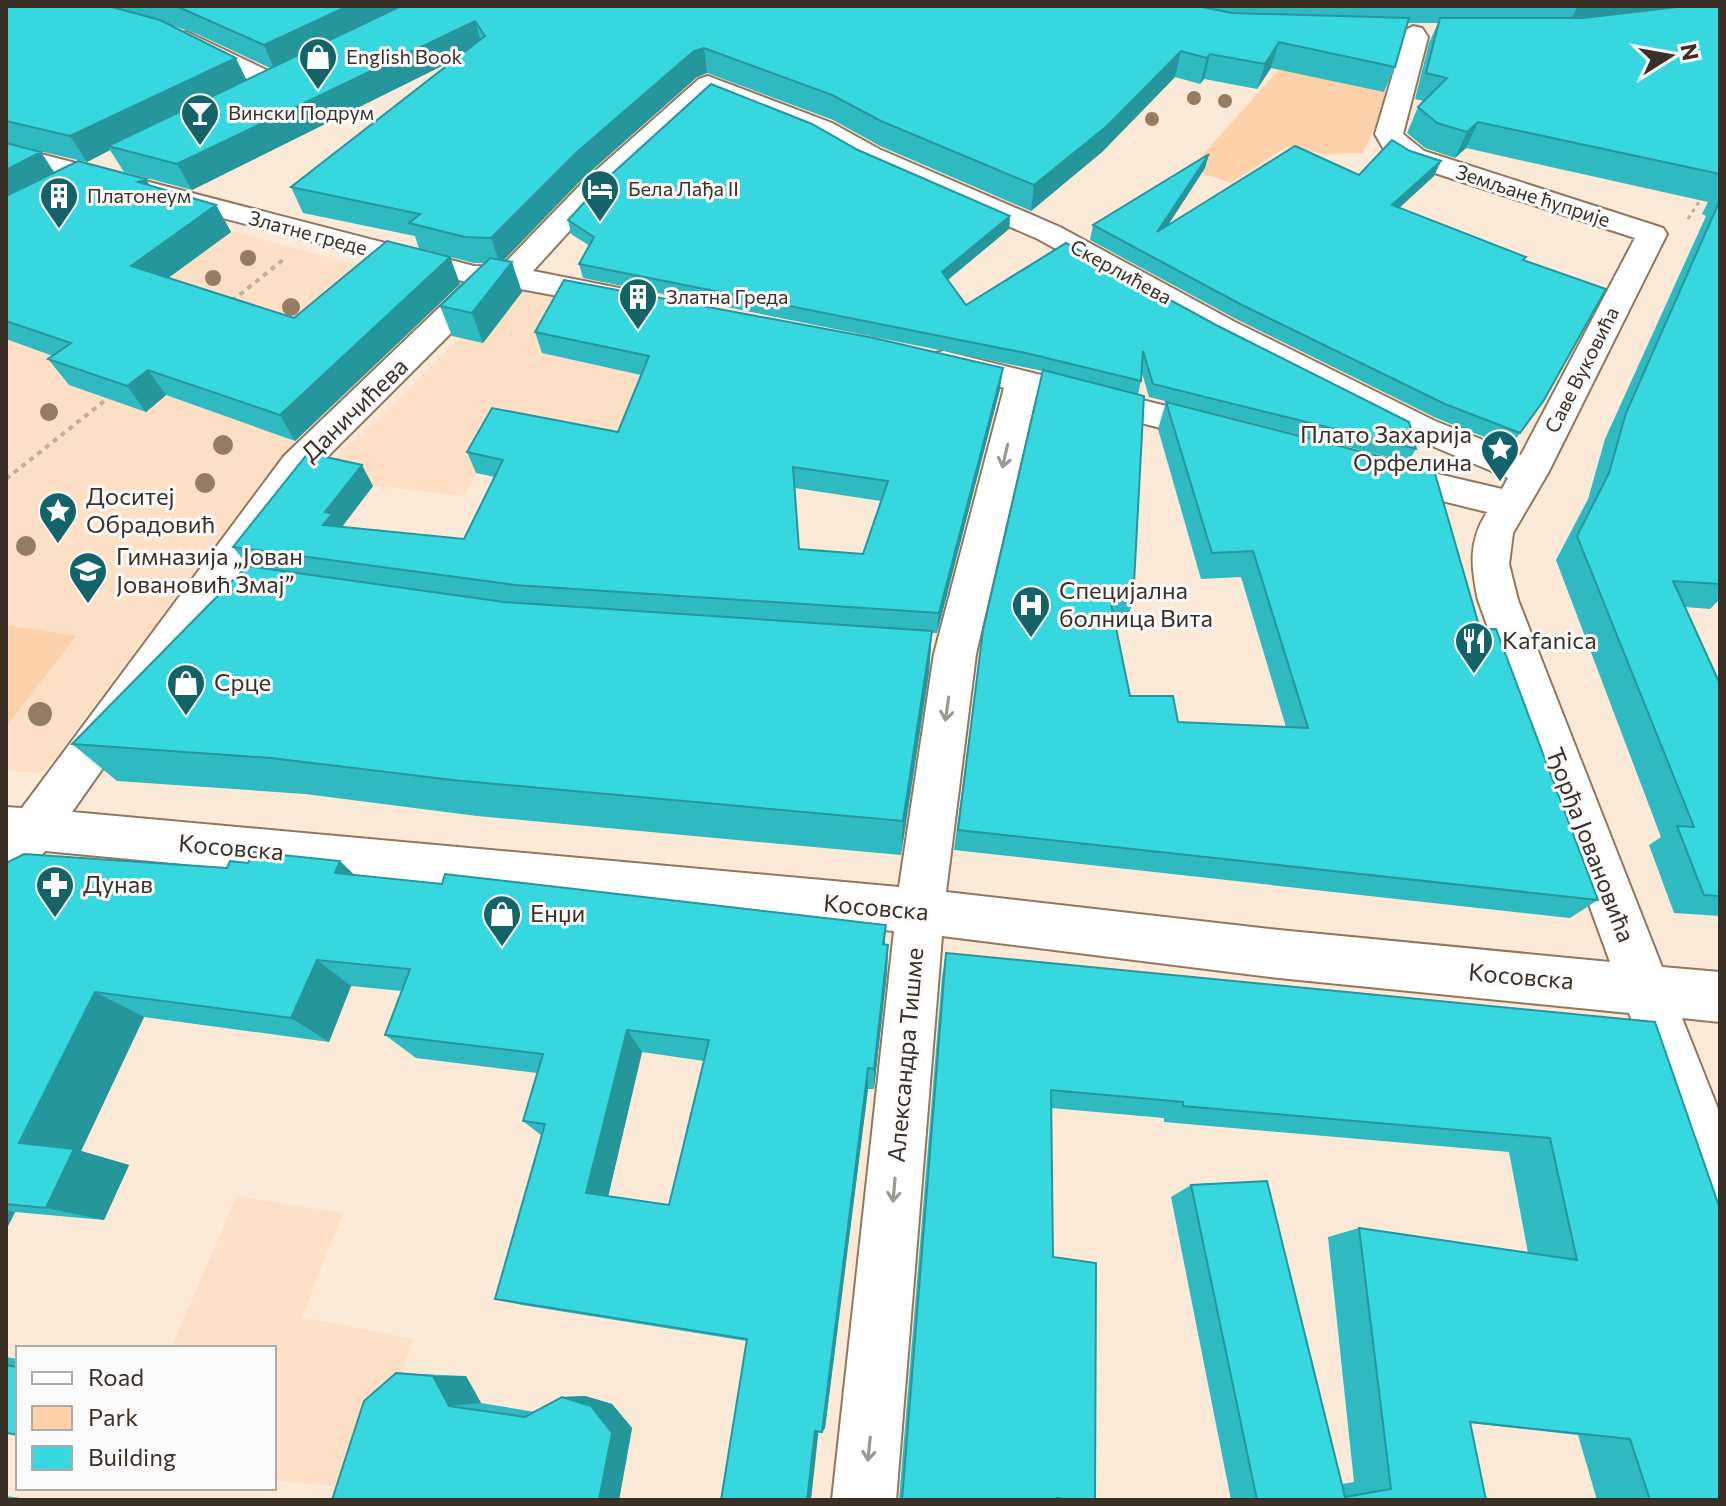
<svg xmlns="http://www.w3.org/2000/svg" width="1726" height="1506" viewBox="0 0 1726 1506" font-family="Commissioner,sans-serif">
	<rect width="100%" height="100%" fill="#fcead9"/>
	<path fill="#fde0c6" d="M186,218L457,293L295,441L42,774L6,770V314Z
		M505,284L717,327L650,458L490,448L464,496L373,486L320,474L460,338Z
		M237,1196L343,1213L302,1317L413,1339L363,1490L274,1480V1348H171Z"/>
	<path fill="#fdd2ab" d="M1282,66L1390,93L1363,153L1325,154L1286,147L1231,183L1190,169Z
		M6,625L76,636L6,727Z"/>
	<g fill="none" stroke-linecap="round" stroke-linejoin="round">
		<g stroke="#92775e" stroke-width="4">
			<path id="minor" d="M1413,26L1422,28L1428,37L1403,134L1424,151L1663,228L1667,234L1548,473L1513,533L1509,564L1518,600L1662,967L1720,972V1022L1682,1018L1720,1114V1213L1700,1205L1629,1013L1279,978L942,936L896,1500H832L894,931L45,851L23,882L6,888V807L22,808L284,456L466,282L6,161V145L474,266L501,267L584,181L699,79L708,76L832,123L879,149L1060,227L1235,322L1435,421L1521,455L1635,238L1404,163L1384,150L1375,134L1404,37L1401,33ZM712,94L814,135L859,161L1038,239L1213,336L1411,437L1508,478L1502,489L1382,461L1369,465L1364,474L1369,483L1487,512C1468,542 1471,567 1478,600L1610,962L1279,930L946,892L976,654L1036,396L1219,443L1231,439L1237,431L1231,423L1219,419L944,351L932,354L927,362L932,370L1004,388L934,654L899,887L72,812L310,474L499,285L618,307L629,304L634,297L629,290L533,271L604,193Z
				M187,32L283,78L287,83L283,88H265L178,44L175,39L178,34Z"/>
		</g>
		<path stroke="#bfafa0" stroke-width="3" stroke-dasharray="4 4" stroke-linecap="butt" d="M1688,219L1702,197"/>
		<path stroke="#bfafa0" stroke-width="4" stroke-dasharray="5 5" stroke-linecap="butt" d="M232,301L283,260
			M6,479L108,398"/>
		<use href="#minor" fill="#fff" fill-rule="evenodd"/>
	</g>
	<g fill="#957d63">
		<circle cx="1194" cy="98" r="7"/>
		<circle cx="1225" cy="101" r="7"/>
		<circle cx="1152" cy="119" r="7"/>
		<circle cx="248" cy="258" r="8"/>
		<circle cx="213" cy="278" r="8"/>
		<circle cx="291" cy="307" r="9"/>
		<circle cx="49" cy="412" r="9"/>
		<circle cx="223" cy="445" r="10"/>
		<circle cx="205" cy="483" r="10"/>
		<circle cx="26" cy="546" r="10"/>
		<circle cx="40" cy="714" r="12"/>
	</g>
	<path fill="#2fb9c1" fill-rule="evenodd" d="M6,6H1720V599L1710,609L1685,607L1720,684V916L1674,913L1649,845L1661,837L1556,560L1588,499L1605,439L1706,216L1702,214L1708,202L1466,148L1455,158L1425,148L1407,133L1418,107L1424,101L1415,99L1429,43L1438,23H1408L1395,67L1384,92L1271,68L1257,89L1204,79L1200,84L1175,77L1102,152L1031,211L880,146L833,120L707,73L697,77L582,179L503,261L522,292L483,343L452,336L440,306L485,263H474L419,249L415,236L303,213L291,187L452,61L192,190L124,172L110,150L87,162L8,144L54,173L150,186L216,205L231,232L168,278L294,318L450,257L460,284L295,441L166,395L146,412L69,385L48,359L53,356L6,339ZM168,24L197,34L270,68L247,80Z
		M858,150L1010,216L1009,229L948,280L966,305L1066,243L1416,449L1408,462L1149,397L1142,373L1141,381L1138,394L1133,602L1124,627L1116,625L1130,696L1178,722L1286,727L1241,577L1201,579L1158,429L1166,402L1480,629L1598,900L1570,918L954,850L983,630L1043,371L583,278L579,264L590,246L571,234L568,220Z
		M1410,151L1441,161L1434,176L1399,208L1524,260L1544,400L1510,447L1436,418L1236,319L1090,240L1093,225L1205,168L1167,226L1359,175Z
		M535,332L1000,389L937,633H932L929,672L901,855L477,816L305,794L117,781L72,744L248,566L233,547L373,486L342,527L464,539L495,477L476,473L467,452L618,432L641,375L542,353ZM795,488L881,501L863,554L799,549Z
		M6,863L227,868L354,875L886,925L885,944L888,945L887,972L874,1089H868L825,1428L822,1432L746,1341L522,1305L495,1299L542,1136L523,1121L537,1073L416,1058L385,1035L402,991L351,986L329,1042L144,1017L81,1151L129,1165L104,1220L15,1212L6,1230ZM642,1052L704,1061L669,1205L608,1196Z
		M946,953L1655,1022L1720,1500H1597L1578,1435L1470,1423L1486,1500H1231L1171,1197L1191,1185L1342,1484L1354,1482L1328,1237L1359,1228L1528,1253L1509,1152L1164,1122V1118L1051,1108L1057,1500H899L942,977Z
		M6,1357L18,1359V1435L6,1433Z
		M396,1373L466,1376L481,1403L535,1412L562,1397L585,1396L612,1404L632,1428L619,1500H332Z
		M6,1496L36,1500H6Z"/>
	<path fill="#26969d" d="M348,6H409L275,71L264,45Z
		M1578,6H1720L1569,23Z
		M475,21L482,46L192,190L177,164Z
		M1279,42L1271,68L1257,89L1265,64Z
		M704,48L707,73L697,77L582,179L500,264L491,238L576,153L694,51Z
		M1181,51L1175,77L1102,152L1031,211L1034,185Z
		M1210,54L1204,79L1200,84L1207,58Z
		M236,58L248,83L108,146L110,150L87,162L70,136Z
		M1478,122L1466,148L1455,158L1467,132Z
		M41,152L58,178L6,207V170Z
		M1209,154L1205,168L1154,247L1157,232Z
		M1441,161L1434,176L1386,220L1392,205Z
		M146,179L161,205L138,182Z
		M216,205L231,232L149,292L131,266Z
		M1010,216L1009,229L941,285L942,272Z
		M450,257L460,284L295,441L280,415Z
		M512,262L522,292L483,343L472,313Z
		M1003,368L1000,389L937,633L939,613Z
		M148,370L166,395L146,412L127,386Z
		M362,465L373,486L341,528L323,525L325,512Z
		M932,631L929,672L901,855L903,821Z
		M340,861L372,892L335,873Z
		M888,945L887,972L874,1089V1069Z
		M317,960L351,986L329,1042L291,1018Z
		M95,992L144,1017L81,1151L129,1165L104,1220L46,1208L19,1143Z
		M627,1030L642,1052L606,1206L586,1193Z
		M868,1068V1089L825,1428L822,1432Z
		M6,1210L15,1212L6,1230Z
		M433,1376H466L481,1403L449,1406Z
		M585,1396L612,1404L632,1428L619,1500H599L562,1397Z
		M819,1427L811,1500H807L815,1431Z"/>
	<path fill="#37d7e0" stroke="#26969d" stroke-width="2" fill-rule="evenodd" d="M6,6H108L160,20L236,58L70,136L6,121Z
		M176,6H348L264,45Z
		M401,6H1197L1232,13L1409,18L1395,67L1279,42L1265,64L1210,54L1207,58L1181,51L1107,126L1034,185L881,121L832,95L704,48L694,51L576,153L491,238L465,237L409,223L420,214L291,187L485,36L475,21L177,164L108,146Z
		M1686,6H1720V174L1478,122L1467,132L1437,123L1418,107L1447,78L1426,73L1440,18H1583Z
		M711,84L812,124L858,150L1010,216L942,272L966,305L1066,243L1216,325L1409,422L1416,449L1153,384L1143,351L1141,381L1026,353L579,264L594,237L568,220L603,182Z
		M1392,140L1410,151L1441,161L1392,205L1526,257L1523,260L1606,289L1544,400L1520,433L1445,404L1242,305L1093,225L1209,154L1157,232L1295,146L1359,175Z
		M6,143L41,152L6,170Z
		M78,161L146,179L138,182L216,205L131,266L294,318L387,241L450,257L280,415L148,370L127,386L48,359L71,343L6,321V196Z
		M1720,200V584L1673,581L1720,684V896L1704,895L1677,826L1694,827L1577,536L1609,473L1626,413Z
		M490,258L512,262L472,313L440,306Z
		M564,280L874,338L1003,368L939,613L515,585L233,547L308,453L362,465L325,512L332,514L323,525L464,539L503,460L467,452L492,408L618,432L649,356L535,332ZM793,467L888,481L863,554L799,549Z
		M1043,370L1144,396L1133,602L1110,599L1130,696H1173L1178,722L1308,728L1253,551L1212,553L1166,402L1434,470L1480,629H1496L1598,900L958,830L983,630Z
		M247,566L504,602L932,631L903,821L453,780L271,758L72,744Z
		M254,852L340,861L335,873L442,884L445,874L886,925L883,944L888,945L874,1069L868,1068L822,1432L815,1431L807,1500H721L747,1339L495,1299L545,1124L523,1121L543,1054L385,1035L410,969L317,960L291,1018L95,992L19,1143L74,1149L46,1208L6,1204V863L24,854L227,868L230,861L248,863ZM627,1030L709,1040L669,1205L586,1193Z
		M946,953L1655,1022L1720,1209V1500H1650L1630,1439L1470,1422L1486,1500H1257L1191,1185L1267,1181L1345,1497L1391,1489L1359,1228L1577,1260L1550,1138L1183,1106V1102L1051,1090L1053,1257L1096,1263L1095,1500H1071L1057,1498V1500H902Z
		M6,1365L18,1367V1435L6,1433Z
		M396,1373L433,1376L449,1406L525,1417L562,1397L591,1406L612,1433L599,1500H332L364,1401Z"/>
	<defs><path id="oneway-shaft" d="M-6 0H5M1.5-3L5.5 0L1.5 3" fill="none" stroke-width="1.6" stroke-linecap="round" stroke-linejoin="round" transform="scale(2)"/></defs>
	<g stroke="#9d9892">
		<use href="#oneway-shaft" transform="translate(1005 456) rotate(103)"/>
		<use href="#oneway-shaft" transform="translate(947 709) rotate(98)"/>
		<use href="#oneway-shaft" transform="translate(894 1190) rotate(95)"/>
		<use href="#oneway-shaft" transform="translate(869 1449) rotate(96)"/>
	</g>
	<defs>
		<g id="shop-pin" transform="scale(2)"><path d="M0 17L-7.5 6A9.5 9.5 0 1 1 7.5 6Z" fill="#136368" stroke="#fbfbfb"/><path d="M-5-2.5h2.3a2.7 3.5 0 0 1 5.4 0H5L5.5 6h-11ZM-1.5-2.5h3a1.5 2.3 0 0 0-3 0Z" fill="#fff"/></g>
		<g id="bar-pin" transform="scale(2)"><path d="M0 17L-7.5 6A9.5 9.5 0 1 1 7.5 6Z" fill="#136368" stroke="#fbfbfb"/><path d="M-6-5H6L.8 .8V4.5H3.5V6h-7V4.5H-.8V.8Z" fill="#fff"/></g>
		<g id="hotel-pin" transform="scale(2)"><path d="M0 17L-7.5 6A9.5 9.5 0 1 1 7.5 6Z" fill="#136368" stroke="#fbfbfb"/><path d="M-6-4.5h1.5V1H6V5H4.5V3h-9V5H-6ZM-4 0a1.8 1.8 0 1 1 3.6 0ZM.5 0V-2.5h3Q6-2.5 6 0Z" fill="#fff"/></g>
		<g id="building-pin" transform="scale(2)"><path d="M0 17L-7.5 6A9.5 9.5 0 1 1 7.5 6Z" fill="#136368" stroke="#fbfbfb"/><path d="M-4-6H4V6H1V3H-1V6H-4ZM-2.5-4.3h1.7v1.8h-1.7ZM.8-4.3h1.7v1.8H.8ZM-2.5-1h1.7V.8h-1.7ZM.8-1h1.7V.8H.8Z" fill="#fff"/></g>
		<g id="sight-pin" transform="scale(2)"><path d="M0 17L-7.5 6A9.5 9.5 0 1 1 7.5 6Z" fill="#136368" stroke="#fbfbfb"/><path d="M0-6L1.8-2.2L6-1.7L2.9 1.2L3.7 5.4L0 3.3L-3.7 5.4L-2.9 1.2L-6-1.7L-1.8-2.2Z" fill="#fff"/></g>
		<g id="school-pin" transform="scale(2)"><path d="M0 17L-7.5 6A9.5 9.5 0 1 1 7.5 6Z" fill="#136368" stroke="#fbfbfb"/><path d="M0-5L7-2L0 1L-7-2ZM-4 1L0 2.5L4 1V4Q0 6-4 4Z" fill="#fff"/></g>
		<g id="hospital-pin" transform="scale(2)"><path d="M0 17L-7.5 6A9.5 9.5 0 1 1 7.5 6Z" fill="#136368" stroke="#fbfbfb"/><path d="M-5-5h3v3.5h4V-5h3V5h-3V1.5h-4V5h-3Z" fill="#fff"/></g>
		<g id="restaurant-pin" transform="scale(2)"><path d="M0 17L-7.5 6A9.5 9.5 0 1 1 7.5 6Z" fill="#136368" stroke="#fbfbfb"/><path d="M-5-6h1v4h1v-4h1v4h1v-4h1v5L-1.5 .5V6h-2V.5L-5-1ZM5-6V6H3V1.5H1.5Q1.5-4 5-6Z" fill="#fff"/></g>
		<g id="pharmacy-pin" transform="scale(2)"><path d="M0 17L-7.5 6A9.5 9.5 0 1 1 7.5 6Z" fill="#136368" stroke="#fbfbfb"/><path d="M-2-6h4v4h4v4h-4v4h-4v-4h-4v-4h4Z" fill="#fff"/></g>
	</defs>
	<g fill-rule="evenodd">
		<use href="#shop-pin" x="318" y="57"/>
		<use href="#bar-pin" x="200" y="113"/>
		<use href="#hotel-pin" x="600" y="189"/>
		<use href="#building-pin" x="59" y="196"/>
		<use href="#building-pin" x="638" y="297"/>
		<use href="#sight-pin" x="1500" y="449"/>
		<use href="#sight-pin" x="58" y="511"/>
		<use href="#school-pin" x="88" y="571"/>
		<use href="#hospital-pin" x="1031" y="605"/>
		<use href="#restaurant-pin" x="1474" y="641"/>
		<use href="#shop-pin" x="186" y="683"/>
		<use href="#pharmacy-pin" x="55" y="885"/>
		<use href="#shop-pin" x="502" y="914"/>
	</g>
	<g text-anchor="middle" stroke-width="6" stroke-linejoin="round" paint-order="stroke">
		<g font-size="20" fill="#3b3025" stroke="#fbfbfb" text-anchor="start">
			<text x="346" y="64">English Book</text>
			<text x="228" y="120">Вински Подрум</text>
			<text x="628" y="196">Бела Лађа II</text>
			<text x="87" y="203">Платонеум</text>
			<text x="666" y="304">Златна Греда</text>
		</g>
		<g font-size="20" fill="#3b3025" stroke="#fbfbfb">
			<text transform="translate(1533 196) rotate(18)" y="7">Земљане ћуприје</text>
			<text transform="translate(308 233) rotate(15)" y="7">Златне греде</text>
			<text transform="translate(1121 272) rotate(29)" y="7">Скерлићева</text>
			<text transform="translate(1582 370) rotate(-63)" y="7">Саве Вуковића</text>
		</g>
		<g font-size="24" fill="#3b3025" stroke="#fbfbfb">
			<text transform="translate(355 410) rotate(-44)" y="8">Даничићева</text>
			<text transform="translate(1590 845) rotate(69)" y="8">Ђорђа Јовановића</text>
			<text transform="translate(231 848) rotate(5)" y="8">Косовска</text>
			<text transform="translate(876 908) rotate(5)" y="8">Косовска</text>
			<text transform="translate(1521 977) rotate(5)" y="8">Косовска</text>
			<text transform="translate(906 1055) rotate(-85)" y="8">Александра Тишме</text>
		</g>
		<g font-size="24" fill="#3b3025" stroke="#fbfbfb" text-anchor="start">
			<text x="1472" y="443" text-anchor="end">Плато Захарија<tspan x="1472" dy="28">Орфелина</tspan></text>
			<text x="86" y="505">Доситеј<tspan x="86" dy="28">Обрадовић</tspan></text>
			<text x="116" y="565">Гимназија „Јован<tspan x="116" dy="28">Јовановић Змај”</tspan></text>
			<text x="1059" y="599">Специјална<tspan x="1059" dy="28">болница Вита</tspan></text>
			<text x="1502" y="649">Kafanica</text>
			<text x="214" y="691">Срце</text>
			<text x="83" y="893">Дунав</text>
			<text x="530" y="922">Енџи</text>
		</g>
	</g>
	<rect width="1726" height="1506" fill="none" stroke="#3b3025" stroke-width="16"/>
	<rect x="16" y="1346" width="260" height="144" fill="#fbfbfb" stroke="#aeaaa5" stroke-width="2"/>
	<rect x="32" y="1372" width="40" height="12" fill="#ffffff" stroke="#aeaaa5" stroke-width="2"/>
	<text x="88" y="1386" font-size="24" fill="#3b3025">Road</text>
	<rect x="32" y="1406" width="40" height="24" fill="#fdd2ab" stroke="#aeaaa5" stroke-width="2"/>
	<text x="88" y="1426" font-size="24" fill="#3b3025">Park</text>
	<rect x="32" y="1446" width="40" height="24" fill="#37d7e0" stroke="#aeaaa5" stroke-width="2"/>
	<text x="88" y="1466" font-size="24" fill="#3b3025">Building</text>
	<g transform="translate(1670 56) rotate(79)" stroke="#fbfbfb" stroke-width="6" paint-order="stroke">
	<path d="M0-6L14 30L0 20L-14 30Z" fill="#3b3025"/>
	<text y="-12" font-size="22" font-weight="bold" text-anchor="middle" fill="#3b3025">N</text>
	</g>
</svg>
